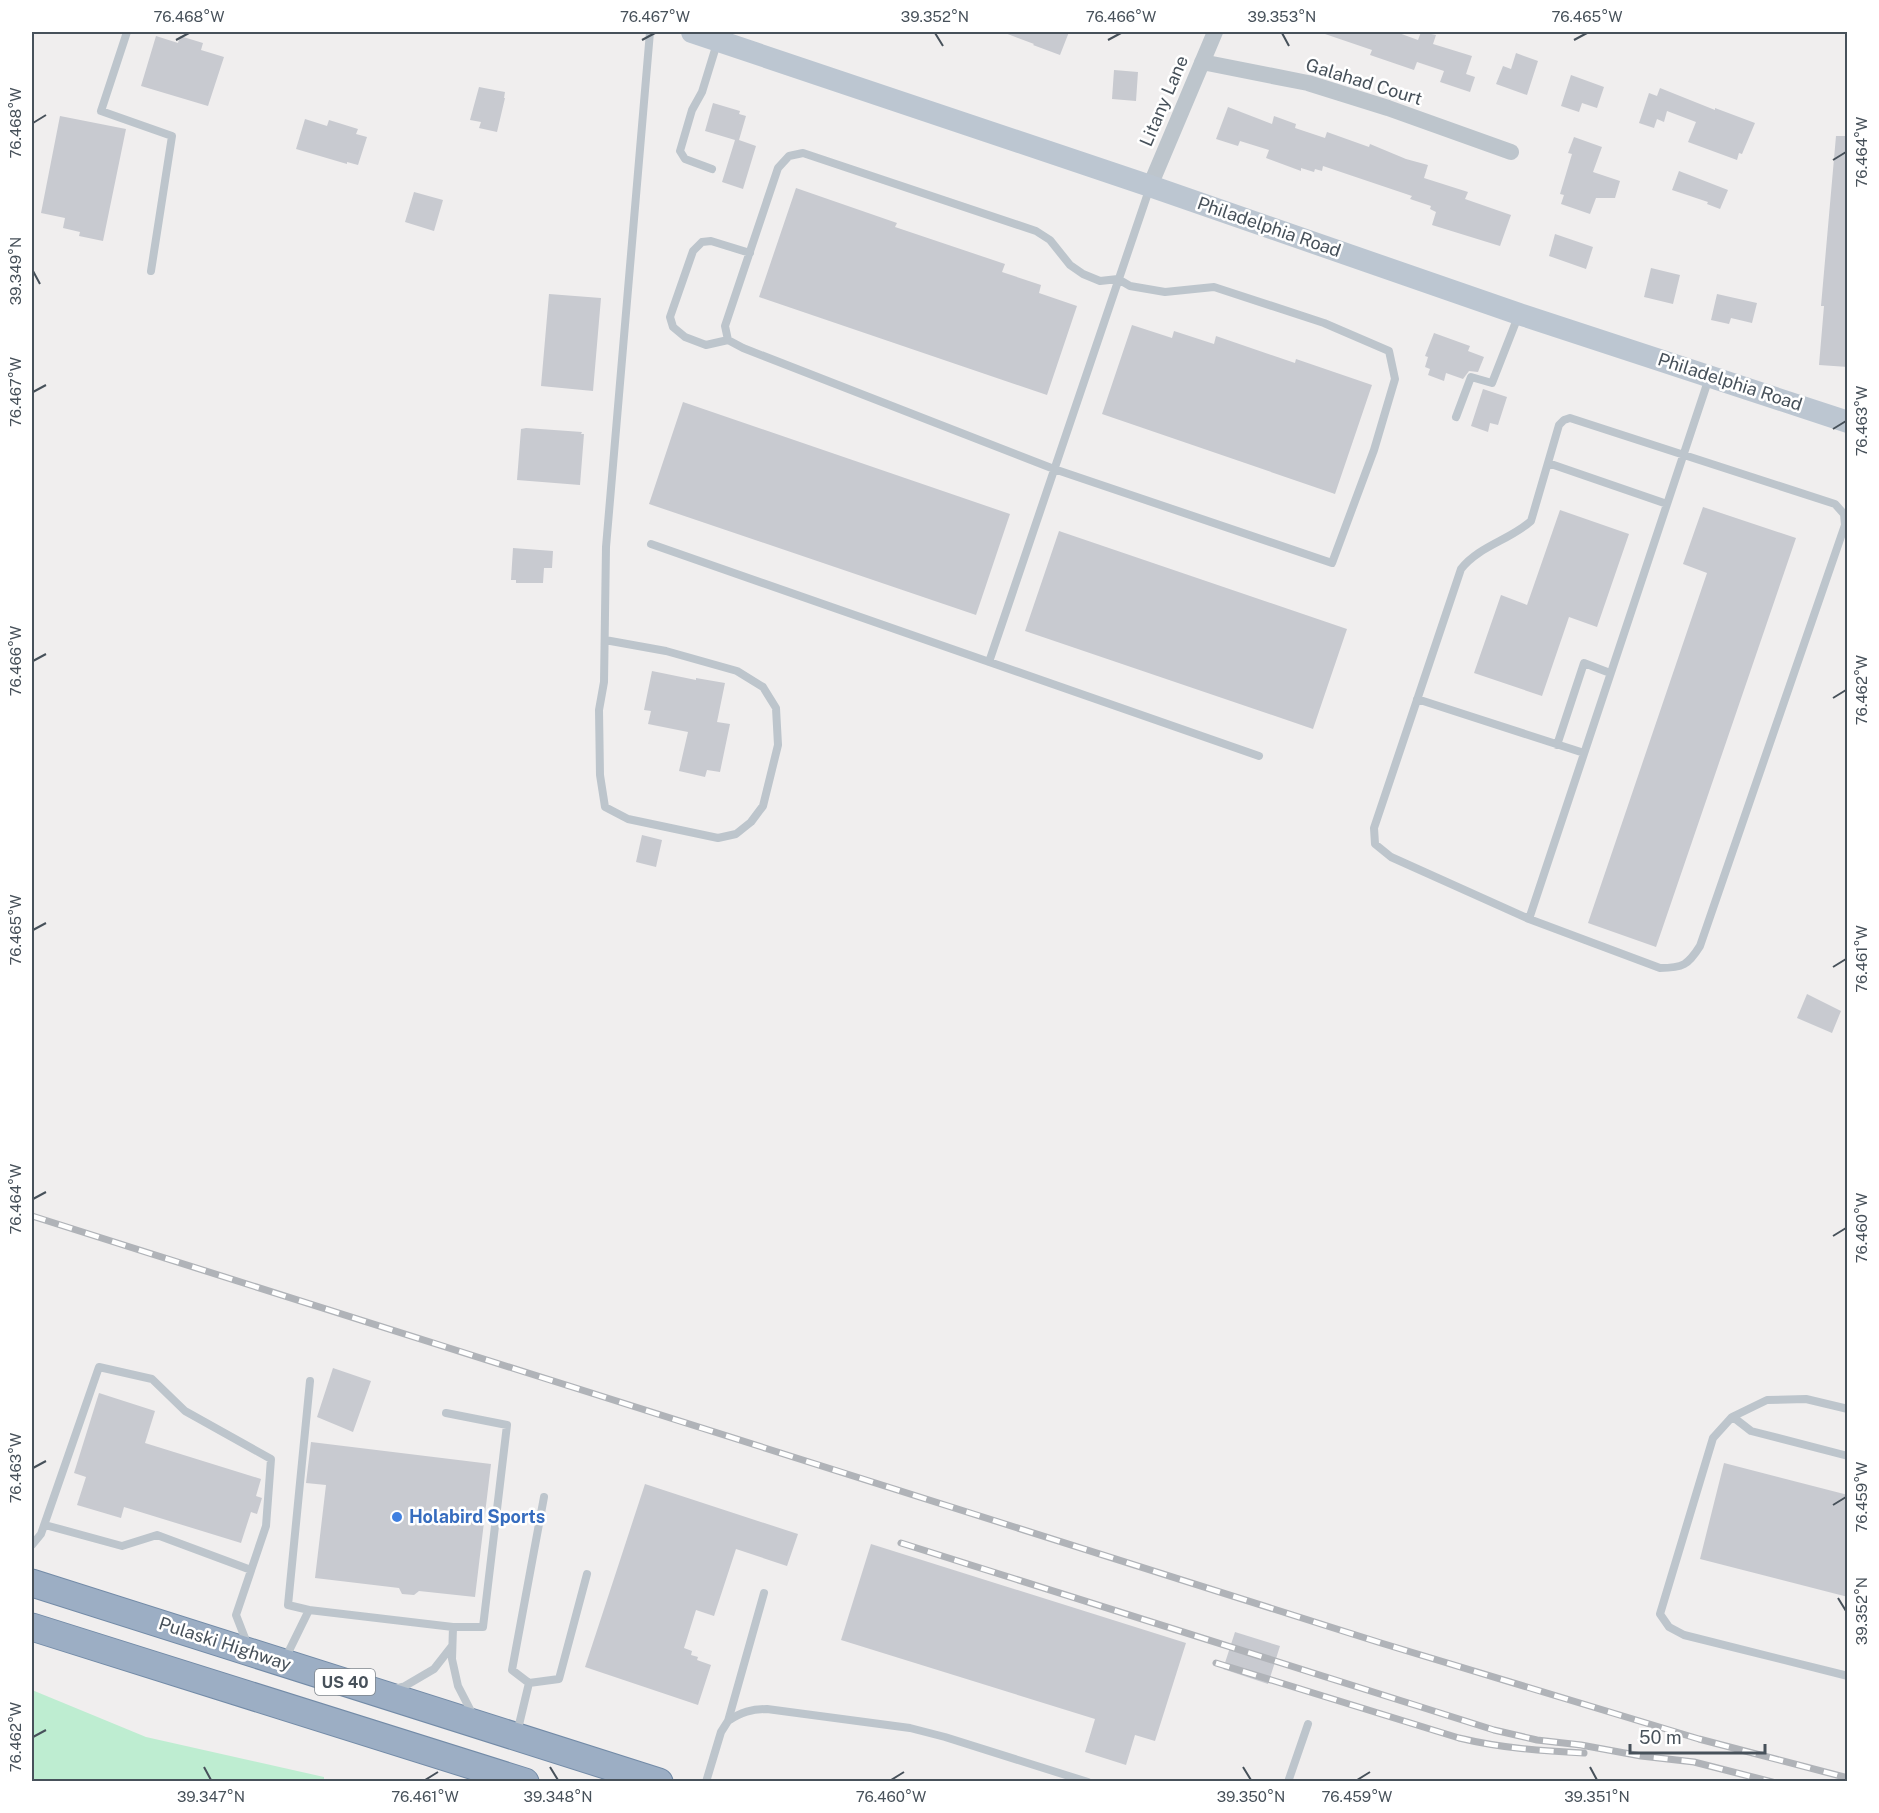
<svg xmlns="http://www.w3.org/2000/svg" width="1879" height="1813" viewBox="0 0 1879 1813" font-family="'Public Sans',sans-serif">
	<rect width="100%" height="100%" fill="#f0eeee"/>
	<path fill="#beedd1" d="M32,1690L146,1737L324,1777V1781H32Z"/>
	<path fill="#c8cad0" d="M1006,32H1069L1060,55L1033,45L1034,44L1005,33Z
		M1325,32H1396L1418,40L1421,32L1436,35L1433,44L1472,56L1466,74L1475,77L1470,92L1440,82L1444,71L1417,62L1414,70L1370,55L1372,50L1325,34Z
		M156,36L178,43L180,36L203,43L201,50L224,57L208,106L141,86Z
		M1516,53L1538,61L1527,95L1496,84L1503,66L1511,69Z
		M1114,70L1138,72L1136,101L1112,99Z
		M1571,75L1604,87L1597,108L1582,103L1579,112L1561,106Z
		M479,87L505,92L504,98H505L497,132L479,128L481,122L470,120Z
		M1660,88L1715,110V108L1755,123L1742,154L1739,153L1737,160L1688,142L1696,122L1667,111L1664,122L1657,119L1654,128L1639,123L1649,93L1657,96Z
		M713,103L740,111L739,114L746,116L739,140L756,146L743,189L722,182L735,140L705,131Z
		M1228,107L1272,124L1274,116L1296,124L1295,128L1325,138L1327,132L1369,147L1370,144L1406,159L1428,165L1424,178L1468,192L1465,199L1511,215L1500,246L1432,225L1436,212L1430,209L1431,206L1410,199L1412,196L1323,166L1322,171L1315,169L1314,172L1301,168V171L1266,158L1269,150L1240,141L1238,146L1216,139Z
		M60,116L126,129L103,241L79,236L80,232L63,228L65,218L41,213Z
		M305,119L327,126L329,120L358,129L356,134L367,137L358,165L347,162V164L296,149Z
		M1836,136H1848V367L1819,365L1824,306H1821Z
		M1574,137L1602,147L1593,172L1620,181L1615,198H1596L1590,214L1561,204L1564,195L1560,194L1572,154L1568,153Z
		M1679,171L1728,190L1720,209L1707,204L1708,202L1672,190Z
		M796,188L897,223L895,227L1005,264L1002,272L1041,285L1039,293L1077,306L1047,395L759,297Z
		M414,192L443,200L434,231L405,222Z
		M1555,234L1593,247L1586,269L1549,256Z
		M1651,268L1680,275L1673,304L1644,297Z
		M549,294L601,298L593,391L541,386Z
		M1717,294L1757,303L1752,323L1731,318L1729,324L1711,320Z
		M1132,325L1172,338L1174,331L1214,344L1216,336L1295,363L1296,359L1372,385L1335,494L1102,414Z
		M1434,333L1470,346L1468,351L1484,357L1478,372L1469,371L1463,379L1446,373L1444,381L1428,375L1430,369L1425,367L1428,357L1425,356Z
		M1483,389L1507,397L1498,425L1490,423L1488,432L1471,426Z
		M683,402L1010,514L976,615L649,504Z
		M526,428L582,432L581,434H584L580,485L517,480L521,429Z
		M1703,507L1796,538L1656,947L1588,923L1707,573L1683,564Z
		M1560,510L1629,534L1597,627L1569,617L1542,696L1474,673L1501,595L1527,605Z
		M1059,531L1347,629L1313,729L1025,631Z
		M513,548L553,551L552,568H544L543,583H516V580H511Z
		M652,671L696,680V678L725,683L717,722L730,724L720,772L707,770L705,777L679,771L688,732L648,724L651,711L644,710Z
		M642,835L662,840L656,867L636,862Z
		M1807,994L1841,1011L1832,1033L1797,1018Z
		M333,1368L371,1381L353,1432L317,1417Z
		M99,1393L155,1411L145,1443L261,1479L256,1496L262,1498L257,1514L251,1512L241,1543L124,1507L121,1518L77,1505L86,1477L74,1473Z
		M311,1442L491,1464L475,1597L419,1591L414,1595L402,1594L399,1588L315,1578L326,1485L306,1483Z
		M1724,1463L1848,1495V1597L1700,1559Z
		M645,1484L798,1534L787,1566L736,1549L714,1616L696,1610L684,1648L692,1651L691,1655L698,1657L697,1660L711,1665L698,1705L585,1667Z
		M871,1544L1186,1643L1155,1741L1135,1735L1126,1765L1085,1752L1095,1719L841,1640Z
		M1235,1632L1280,1646L1268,1684L1223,1669Z"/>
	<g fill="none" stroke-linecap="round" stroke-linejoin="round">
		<g stroke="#738ba7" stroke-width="29">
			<path id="trunk" d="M32,1583L659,1782
				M32,1627L525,1782"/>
		</g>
		<path stroke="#bdc5cc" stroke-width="8" d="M127,32L101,111L172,136L151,271
			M803,153L1036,231L1050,240L1070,265L1083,274L1100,281L1118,279L1130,286L1165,292L1214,287L1324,323L1389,351L1395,379L1374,450L1332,563L1054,469L743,348L728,340L725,326L778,168L789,156Z
			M712,169L685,159L680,151L692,110L702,92L718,40
			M728,340L706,345L685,337L673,327L670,317L693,251L702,242L711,241L750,253
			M1456,417L1471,377L1492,383L1519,314
			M1570,418L1835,504L1844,514L1845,525L1700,946C1688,965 1683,968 1660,968L1529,919L1391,857L1375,844L1374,828L1461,569C1479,546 1510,540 1531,521L1559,425L1564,420Z
			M1548,463L1667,504
			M651,544L1259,756
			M605,640L666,651L737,671L763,687L776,708L778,745L763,806L751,822L736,834L718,838L628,819L605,807L600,775L599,710L604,682L606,547L650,32
			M989,662L1150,187
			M1417,699L1584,753
			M1557,745L1584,663L1610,673
			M1529,919L1709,378
			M1848,1409L1806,1399L1767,1400L1732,1417L1713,1438L1660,1614L1669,1627L1684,1635L1848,1676
			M446,1413L507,1425L483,1627H453
			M1733,1417L1751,1431L1848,1456
			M45,1525L122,1546L157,1535L251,1570
			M32,1545L41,1534L99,1367L152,1379L185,1411L271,1459L266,1526L236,1615L248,1646
			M309,1610L288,1605L310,1381
			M285,1659L309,1610L453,1627L452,1659L458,1686L474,1717
			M529,1683L559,1679L587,1574
			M394,1689L405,1686L434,1669L452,1646
			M728,1721C741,1712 752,1709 767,1709L910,1728L945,1737L1088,1782
			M517,1733L529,1683L512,1670L544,1497
			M706,1782L721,1732L728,1721L764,1593
			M1288,1782L1308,1724"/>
		<path stroke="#bdc5cc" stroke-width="16" d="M1202,62L1308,83L1388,108L1511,152
			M1150,186L1215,32"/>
		<path stroke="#bcc6d1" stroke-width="22" d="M692,32L1150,186L1519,314L1848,422"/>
		<use href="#trunk" stroke="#9caec4" stroke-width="27"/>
		<g stroke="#b0b3b8" stroke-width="7">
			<path id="rail" d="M32,1216L1381,1643L1699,1739L1848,1778
				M901,1543L1494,1730L1537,1740L1581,1745L1641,1756L1694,1762L1772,1782
				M1216,1663L1459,1738C1501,1748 1541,1751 1584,1753"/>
		</g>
		<use href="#rail" stroke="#fff" stroke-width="4.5" stroke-dasharray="14" stroke-linecap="butt"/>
	</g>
	<path fill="none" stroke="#47515a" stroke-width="2" d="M935,33L943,46M1282,33L1289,46M176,40L189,33M642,40L655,33M1108,40L1121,33M1574,40L1587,33M33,123L46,115M1833,160L1846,152M33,271L40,284M33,392L46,385M1833,429L1846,421M33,661L46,654M1833,698L1846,690M33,930L46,923M1833,967L1846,959M33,1199L46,1192M1833,1236L1846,1228M33,1468L46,1461M1833,1505L1846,1497M1838,1598L1846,1611M33,1737L46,1730M204,1767L211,1780M550,1767L558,1780M1243,1767L1251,1780M1590,1767L1597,1780M425,1780L438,1772M891,1780L904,1772M1357,1780L1370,1772"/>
	<circle fill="#3f7fe0" stroke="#fff" stroke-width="2" cx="397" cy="1517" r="6"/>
	<g text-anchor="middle" stroke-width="5" stroke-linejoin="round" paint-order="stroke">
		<rect fill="#fff" stroke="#7e858c" stroke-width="1.5" x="315" y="1669" width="60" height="26" rx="4.5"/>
		<g font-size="16" font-weight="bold" fill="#47515a">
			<text x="345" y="1688">US 40</text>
		</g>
		<g font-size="18" fill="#47515a" stroke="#fff">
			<text transform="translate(1364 82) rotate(17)" y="6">Galahad Court</text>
			<text transform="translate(1164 101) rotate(-67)" y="6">Litany Lane</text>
			<text transform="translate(1269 227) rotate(19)" y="6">Philadelphia Road</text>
			<text transform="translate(1730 382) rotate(18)" y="6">Philadelphia Road</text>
			<text transform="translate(225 1644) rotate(18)" y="6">Pulaski Highway</text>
		</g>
		<g font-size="18" font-weight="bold" fill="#366cbe" stroke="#fff" text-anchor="start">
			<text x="409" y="1523">Holabird Sports</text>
		</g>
	</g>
	<rect width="1879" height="1813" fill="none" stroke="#ffffff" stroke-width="66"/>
	<path d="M1630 1744v9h135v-9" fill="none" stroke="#47515a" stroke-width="3"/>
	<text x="1639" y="1744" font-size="18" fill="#47515a" stroke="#ffffff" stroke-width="4.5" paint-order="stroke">50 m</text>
	<rect x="33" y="33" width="1813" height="1747" fill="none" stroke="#47515a" stroke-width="2"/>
	<g font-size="15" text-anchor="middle" fill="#47515a">
		<text x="189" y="22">76.468°W</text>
		<text x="655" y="22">76.467°W</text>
		<text x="935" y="22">39.352°N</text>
		<text x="1121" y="22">76.466°W</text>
		<text x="1282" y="22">39.353°N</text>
		<text x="1587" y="22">76.465°W</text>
		<text transform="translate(16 123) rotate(-90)" y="5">76.468°W</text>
		<text transform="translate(1862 152) rotate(-90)" y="5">76.464°W</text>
		<text transform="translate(16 271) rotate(-90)" y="5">39.349°N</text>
		<text transform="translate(16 392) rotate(-90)" y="5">76.467°W</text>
		<text transform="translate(1862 421) rotate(-90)" y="5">76.463°W</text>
		<text transform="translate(16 661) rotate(-90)" y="5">76.466°W</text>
		<text transform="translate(1862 690) rotate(-90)" y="5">76.462°W</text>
		<text transform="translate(16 930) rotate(-90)" y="5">76.465°W</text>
		<text transform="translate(1862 959) rotate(-90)" y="5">76.461°W</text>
		<text transform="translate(16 1199) rotate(-90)" y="5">76.464°W</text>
		<text transform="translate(1862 1228) rotate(-90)" y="5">76.460°W</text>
		<text transform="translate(16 1468) rotate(-90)" y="5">76.463°W</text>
		<text transform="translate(1862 1497) rotate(-90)" y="5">76.459°W</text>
		<text transform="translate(1862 1611) rotate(-90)" y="5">39.352°N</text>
		<text transform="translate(16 1737) rotate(-90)" y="5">76.462°W</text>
		<text x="211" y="1802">39.347°N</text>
		<text x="425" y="1802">76.461°W</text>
		<text x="558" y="1802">39.348°N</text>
		<text x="891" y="1802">76.460°W</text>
		<text x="1251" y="1802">39.350°N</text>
		<text x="1357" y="1802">76.459°W</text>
		<text x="1597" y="1802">39.351°N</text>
	</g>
</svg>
